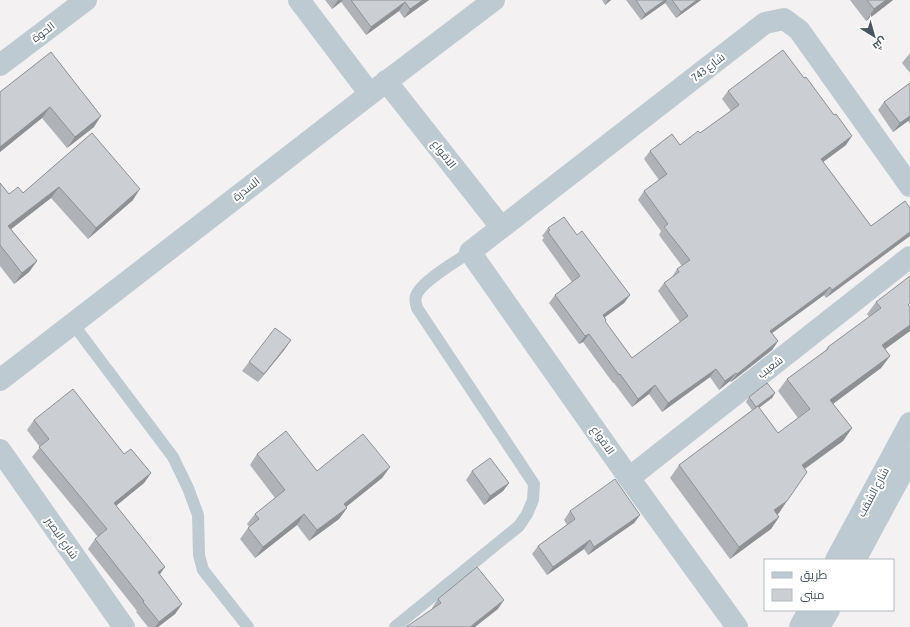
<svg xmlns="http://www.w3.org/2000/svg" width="910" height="627" viewBox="0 0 910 627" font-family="'Asap Condensed',Cairo,sans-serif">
	<rect width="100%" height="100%" fill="#f4f1f2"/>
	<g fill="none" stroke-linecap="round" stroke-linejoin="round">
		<path stroke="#becad2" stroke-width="12" d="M73,324L173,457L188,488L198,515L199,555L203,570L248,627
			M395,627L519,526L527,514L533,500L534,484L417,308C416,305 415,299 416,296C420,282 457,261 470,252"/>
		<path stroke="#becad2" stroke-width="22" d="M299,0L370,94
			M0,65L86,0
			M386,81L501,227
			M0,380L370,94L494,0
			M629,478L910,257
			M737,627L629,478L470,252L765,23L784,19L799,30L910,186"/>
		<path stroke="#becad2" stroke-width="22" d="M0,450L124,627
			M836,560L910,423
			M855,560L910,458
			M800,627L809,610
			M819,627L829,610"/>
	</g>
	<path fill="#afb2b6" d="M325,0H429L404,18L399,11L366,35L341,2L332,9Z
		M602,0H611L605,5Z
		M626,0H701L676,18L665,3L641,20Z
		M850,0H893L866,21Z
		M51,52L94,127L67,148L42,118L0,152V92Z
		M910,53V73L902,63Z
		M910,83V124L908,121L893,132L878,110L884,102Z
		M728,91L846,145L823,162L871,226L905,201L826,298L824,295L772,333L778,341L772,350L731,382L730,381L719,390L710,377L662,412L649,394L632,407L614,383H613L583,342L579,344L549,303L555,295L572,282L542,240L544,238L542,236L548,228L577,235L630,295L624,303L605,317L606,320L605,322L632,358L680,322L658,291L664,283L672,277L677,269L682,266L659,235L661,231L638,200L644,191L659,180L644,159L650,151L680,145L700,133L731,111L722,99Z
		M92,133L133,200L88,239L51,198L11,229L37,261L29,272L14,284L0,266V183L9,194L23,193Z
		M876,302L910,331L885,349L890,356L881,368L833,404L852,428L843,441L805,469L779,513L777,514L779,517L771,529L730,559L670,478L679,465L752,410L746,402L749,397L775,393L772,398L759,408L778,433L798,418L778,391L787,379L825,351L828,347L869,317L867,314Z
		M285,349L258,382L242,371L249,362Z
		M34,420L124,454L151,473L144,483L116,506L159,575L182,604L175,614L158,627H148L136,612L137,611L88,549L95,539L98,537L32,457L40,447L27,430Z
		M257,454L317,471L390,467L382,478L346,507L347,508L339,519L309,541L297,525L255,558L240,539L248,528L249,527L247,524L255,514L275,498L250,465Z
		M472,471L509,483L503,491L484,505L466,480Z
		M570,511L640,515L634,523L588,555L584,549L547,575L532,554L538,546L567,525L564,520Z
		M438,599L498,609H432V608Z"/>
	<path fill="#8e9194" d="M338,0H343L341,2L332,9Z
		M423,0H429L404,18L410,9Z
		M608,0H611L605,5Z
		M665,0H667L665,3L641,20L645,14Z
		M697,0H701L676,18L681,12Z
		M886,0H893L866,21L874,9Z
		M405,2L399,11L366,35L371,27Z
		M50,107L42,118L0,152V147Z
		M101,116L94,127L67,148L75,137Z
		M910,116V119L908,121L893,132L900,123Z
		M852,136L846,145L815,168L821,159Z
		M59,187L51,198L1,237L8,226Z
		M140,189L133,200L88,239L96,228Z
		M910,232V236L826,298L832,290Z
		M37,261L29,272L14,284L22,273Z
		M830,287L824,295L764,339L770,331Z
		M630,295L624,303L597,323L603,315Z
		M910,325V331L873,358L882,345Z
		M589,334L583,342L579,344L585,336Z
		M291,340L285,349L258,382L264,374Z
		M778,341L772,350L731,382L737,374Z
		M890,356L881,368L822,412L830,400Z
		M716,369L710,377L662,412L668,403Z
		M736,373L730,381L719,390L725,381Z
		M655,385L649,394L632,407L638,399Z
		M775,393L772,398L753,412L757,407Z
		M852,428L843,441L793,477L802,465Z
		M390,467L382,478L336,515L344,504Z
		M151,473L144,483L107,513L114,503Z
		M509,483L503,491L484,505L490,496Z
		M787,501L779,513L765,523L774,510Z
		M347,508L339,519L309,541L317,530Z
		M304,514L297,525L255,558L263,547Z
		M640,515L634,523L588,555L594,547Z
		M779,517L771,529L730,559L739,547Z
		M590,540L584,549L547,575L553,567Z
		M165,567L158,577V572Z
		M504,600L498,609L475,627H470Z
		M182,604L175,614L158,627H155L159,622Z"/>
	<path fill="#cbcfd4" stroke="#8e9194" d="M351,0H423L410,9L405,2L371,27Z
		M636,0H665L645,14Z
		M672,0H697L681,12Z
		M867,0H886L874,9Z
		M783,50L804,78L806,77L834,115L836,114L852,136L821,159L871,226L905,201L910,208V232L832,290L830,287L770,331L778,341L737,374L736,373L725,381L716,369L668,403L655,385L638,399L620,374L619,375L589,334L585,336L555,295L580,276L548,232L550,230L548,228L564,217L577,235L582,231L630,295L603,315L606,320L605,321L632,358L688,316L664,283L679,272L677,269L690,260L664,227L668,224L644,191L667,174L650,151L672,134L680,145L698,131L700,133L739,105L728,91Z
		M51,52L101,116L75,137L50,107L0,147V92Z
		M910,83V116L900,123L884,102Z
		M92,133L140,189L96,228L59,187L8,226L37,261L22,273L0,245V183L9,194L18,187L23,193Z
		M910,276V303L908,305L910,307V325L882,345L890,356L830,400L852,428L802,465L807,472L787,501L774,510L779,517L739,547L679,465L758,406L778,433L810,409L787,379L828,349V347L881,308L876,302Z
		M275,328L291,340L264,374L249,362Z
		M767,383L775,393L756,407L749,397Z
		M73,389L124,454L131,449L151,473L114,503L165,567L158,572L182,604L159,622L143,602L144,601L95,539L107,529L39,447L49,439L34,420Z
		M286,431L317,471L363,434L390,467L344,504L347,508L317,530L304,514L263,547L248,528L259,519L255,514L285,490L257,454Z
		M490,458L509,483L490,496L472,471Z
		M615,479L640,515L594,547L590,540L553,567L538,546L575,519L570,511Z
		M477,567L504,600L470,627H406L441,603L438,599Z"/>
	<g text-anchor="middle" stroke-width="4" stroke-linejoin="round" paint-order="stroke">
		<g font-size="11" fill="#475661" stroke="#fff">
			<text transform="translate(43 32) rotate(-37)" y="4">الحوة</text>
			<text transform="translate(708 67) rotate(-38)" y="4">شارع 743</text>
			<text transform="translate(444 154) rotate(52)" y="4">الاقواع</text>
			<text transform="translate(246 189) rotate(-38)" y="4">السدرة</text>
			<text transform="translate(770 367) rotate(-38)" y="4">شعيب</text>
			<text transform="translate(603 440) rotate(55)" y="4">الاقواع</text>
			<text transform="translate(873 492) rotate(-62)" y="4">شارع الشقب</text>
			<text transform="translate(62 538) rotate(55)" y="4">شارع البصير</text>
		</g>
	</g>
	<rect x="764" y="559" width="130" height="52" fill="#ffffff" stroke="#b5bbc0"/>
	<rect x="772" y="572" width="20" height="6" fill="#becad2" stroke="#b5bbc0"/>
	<text x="800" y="579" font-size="12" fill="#475661">طريق</text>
	<rect x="772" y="589" width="20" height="12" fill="#cbcfd4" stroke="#b5bbc0"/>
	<text x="800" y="599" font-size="12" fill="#475661">مبنى</text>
	<g transform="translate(874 36) rotate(143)" stroke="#ffffff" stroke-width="3" paint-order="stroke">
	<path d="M0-3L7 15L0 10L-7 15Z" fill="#475661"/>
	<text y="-6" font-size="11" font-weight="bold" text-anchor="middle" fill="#475661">ش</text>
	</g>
</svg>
